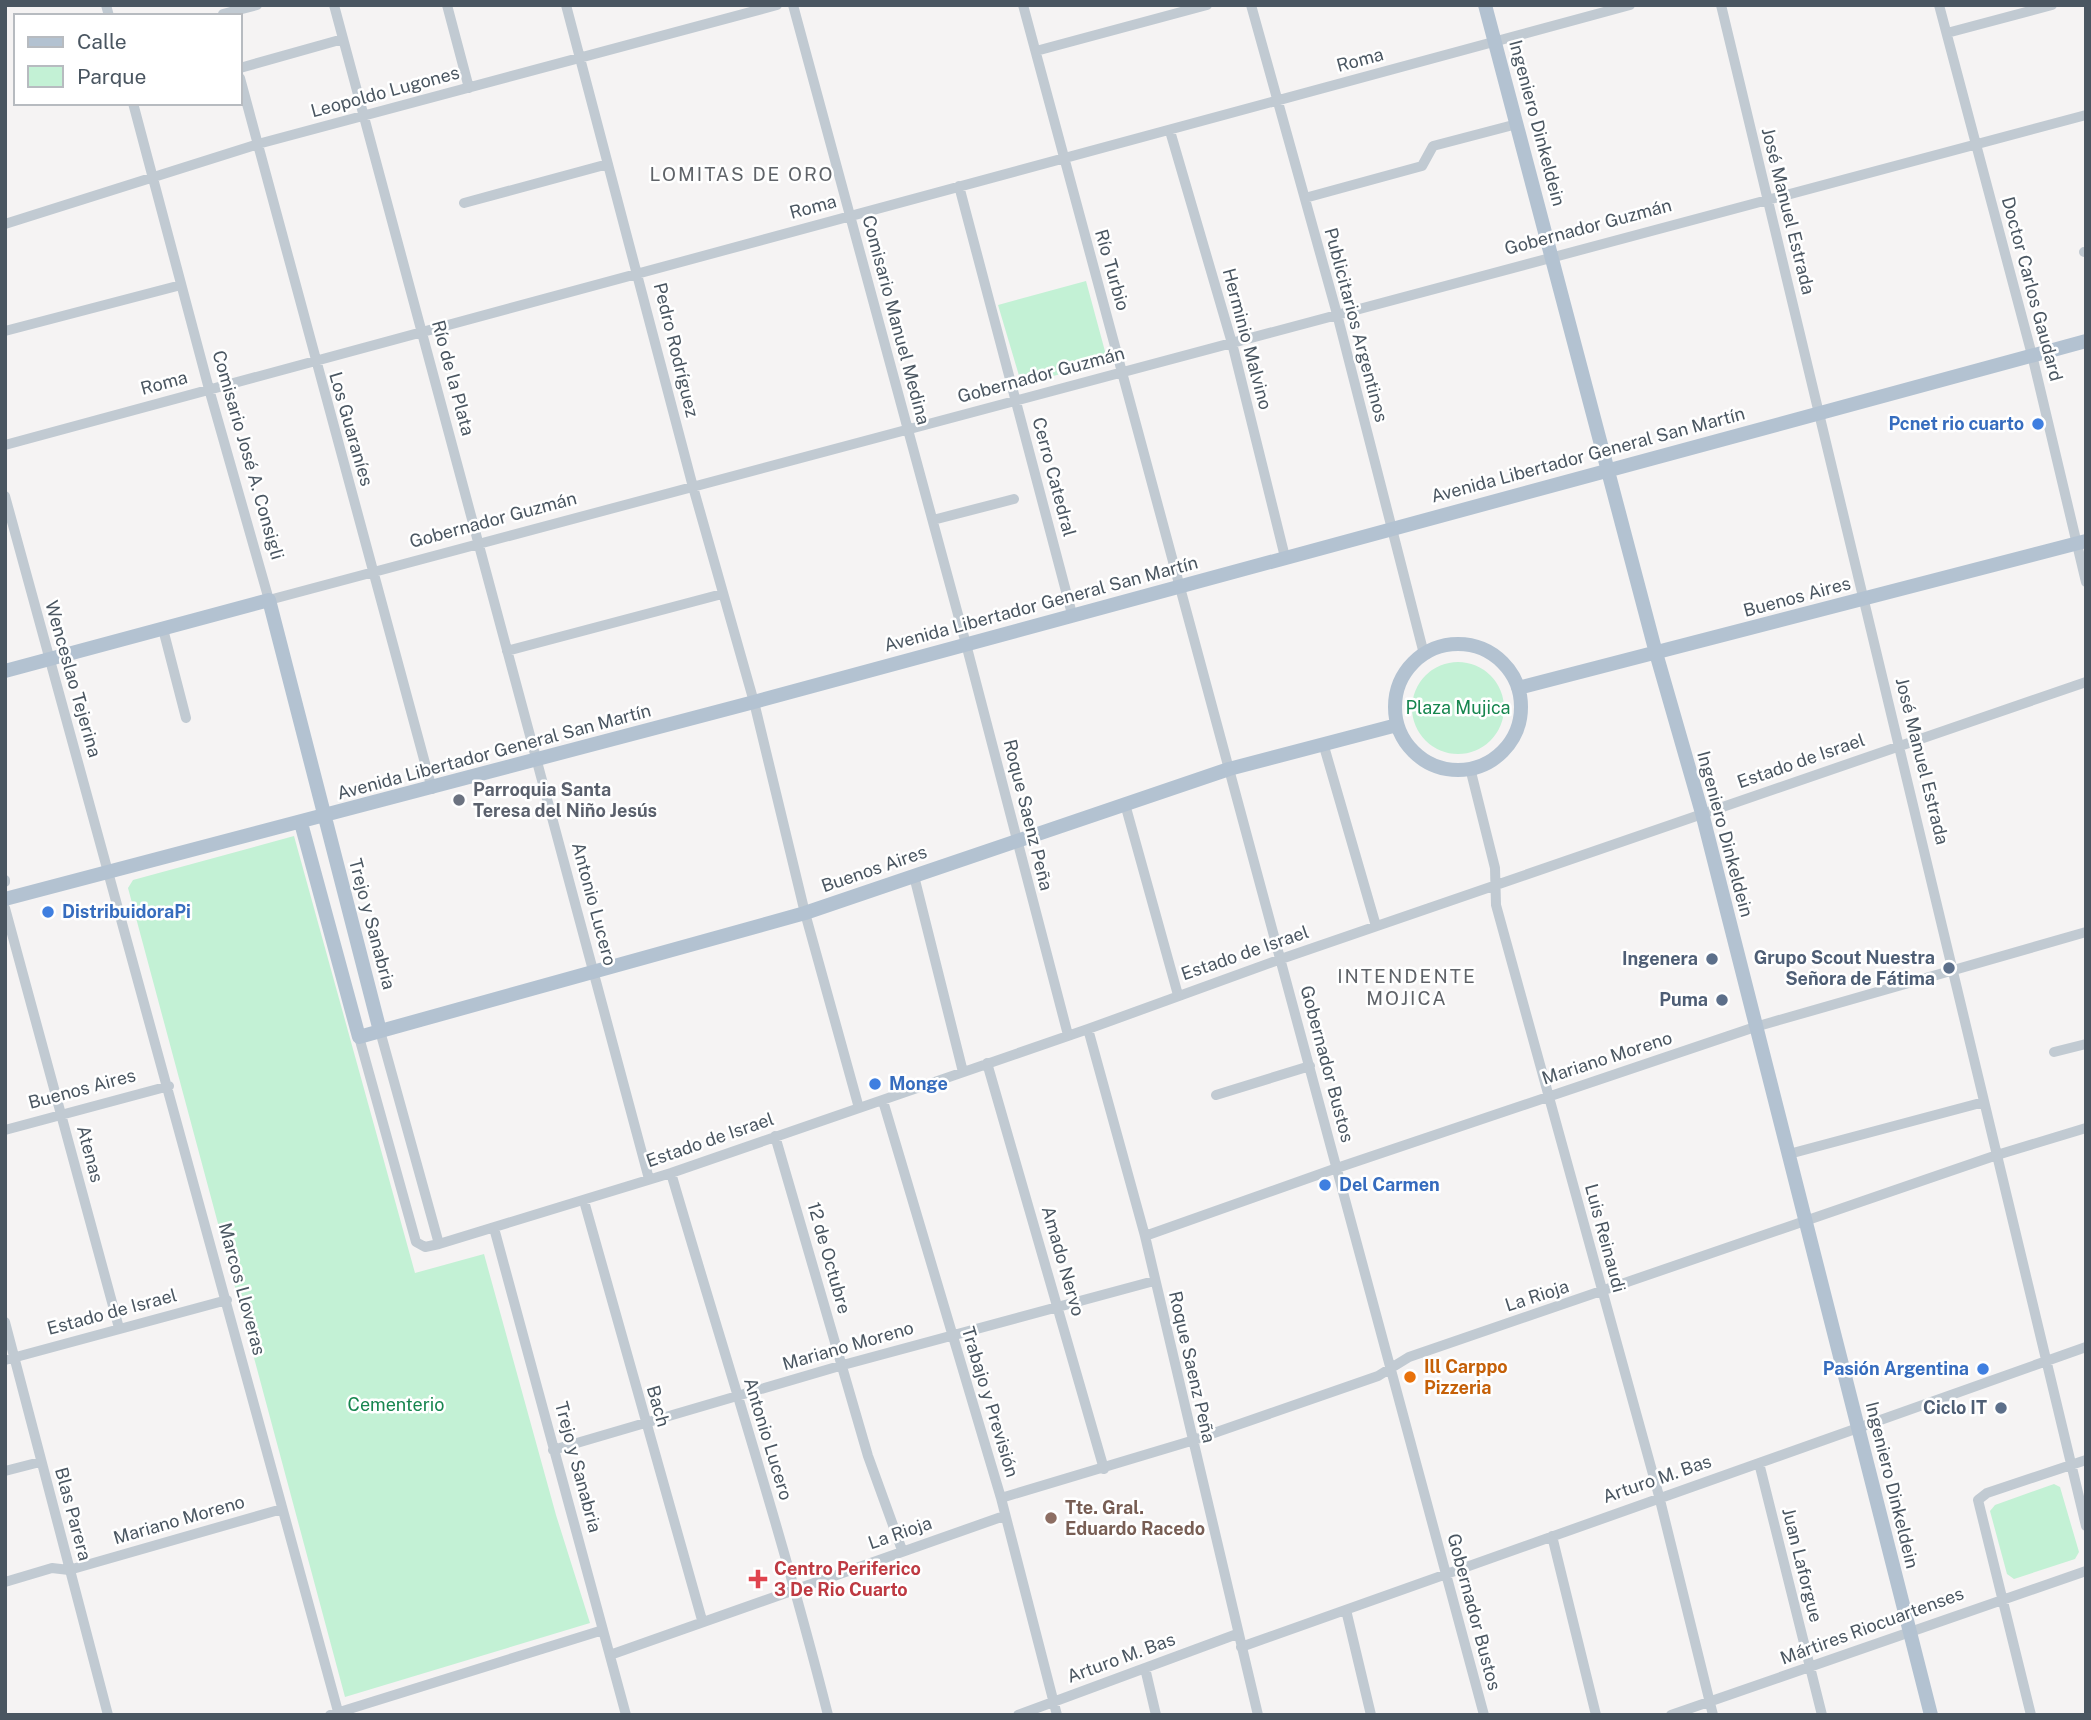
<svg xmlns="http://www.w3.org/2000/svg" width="2091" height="1720" viewBox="0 0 2091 1720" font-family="'Public Sans',sans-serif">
	<rect width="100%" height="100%" fill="#f5f3f3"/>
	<path fill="#c3f1d5" d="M1086,281L1106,355L1102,363L1027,383L1020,379L998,305Z
		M1412 708a46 46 0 1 1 92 0a46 46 0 1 1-92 0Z
		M294,836L415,1273L484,1254L556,1515L590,1623L345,1697L128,888L133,880Z
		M2054,1484L2060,1487L2079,1552L2075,1559L2014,1579L2007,1574L1990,1511L1995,1505Z"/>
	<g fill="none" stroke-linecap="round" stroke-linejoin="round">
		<path stroke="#c1cad2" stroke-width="10" d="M106,5L109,16
			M334,5L649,1179
			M447,5L469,88
			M566,5L693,487L754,702L805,913L859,1108
			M793,5L966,644L1068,1035
			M1023,5L1484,1715
			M1251,5L1337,314L1424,654
			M1721,5L2086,1526
			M1939,5L2032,355L2086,582
			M223,14L257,5
			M1947,33L2052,5
			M1036,51L1207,5
			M240,68L343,39
			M240,78L432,789
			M133,103L209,389L269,600L2086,115
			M1170,131L1232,343L1285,557
			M959,186L1072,614
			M1305,198L1422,166L1433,146L1517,124
			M464,203L608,164
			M5,224L258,144L777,5
			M2084,252H2086
			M5,331L181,285
			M5,445L1630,5
			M5,496L339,1715
			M933,520L1014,499
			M163,629L186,718
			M507,651L722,594
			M1323,743L1376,926
			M1470,768L1495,868L1496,905L1659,1496L1713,1715
			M1125,804L1178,995
			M914,876L963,1072
			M5,880V882
			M5,908L119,1328
			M1088,1029L1145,1236L1258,1715
			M380,1031L439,1244
			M359,1037L416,1242L425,1247L439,1244L671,1173L1088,1029L1281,959L2086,682
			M2054,1052L2086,1044
			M987,1063L1104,1469
			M1216,1095L1310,1066
			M883,1101L1001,1498L1057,1715
			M5,1130L169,1086
			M775,1136L868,1456L902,1550
			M1789,1154L1984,1102
			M671,1173C724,1354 782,1533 828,1715
			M584,1201L702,1620
			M494,1228L626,1715
			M1145,1236L1337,1168L1755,1027L2086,932
			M5,1322L108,1715
			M5,1360L227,1300
			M553,1450L843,1365L1154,1281
			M1759,1463L1822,1715
			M5,1471L40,1462
			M1001,1498L1191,1441L1378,1376L1409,1357L1997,1155L2086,1128
			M1552,1536L1596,1715
			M5,1582L52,1568L69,1570L282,1509
			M1346,1610L1371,1715
			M1241,1647L2086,1347
			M610,1655L1004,1516
			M1145,1668L1156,1715
			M330,1715L603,1630
			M1018,1715L1237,1634
			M1671,1715L2086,1571
			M2031,1715L1978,1500L1987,1493L2086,1460"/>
		<path stroke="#b3c2d1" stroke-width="14" d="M1485,5L1656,653L1702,813L1931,1715
			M1395 707a63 63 0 1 1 126 0a63 63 0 1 1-126 0Z
			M5,671L269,600L380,1031
			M1518,688L2086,541
			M301,823L359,1037L805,913L1229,769L1397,725
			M5,899L754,702L2086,341"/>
	</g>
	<g fill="#3f7fe0" stroke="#fff" stroke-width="2.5">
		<circle cx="2038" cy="424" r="7"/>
		<circle cx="48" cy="912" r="7"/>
		<circle cx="875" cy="1084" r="7"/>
		<circle cx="1325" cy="1185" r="7"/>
		<circle cx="1983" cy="1369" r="7"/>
	</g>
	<circle fill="#6b7280" stroke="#fff" stroke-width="2.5" cx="459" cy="800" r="7"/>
	<g fill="#5c6f8a" stroke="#fff" stroke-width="2.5">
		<circle cx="1712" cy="959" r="7"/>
		<circle cx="1949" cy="968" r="7"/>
		<circle cx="1722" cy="1000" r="7"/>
		<circle cx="2001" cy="1408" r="7"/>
	</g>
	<circle fill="#e8710a" stroke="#fff" stroke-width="2.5" cx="1410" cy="1377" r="7"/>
	<circle fill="#8d6e63" stroke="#fff" stroke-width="2.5" cx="1051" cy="1518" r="7"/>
	<path fill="#e0444e" stroke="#fff" stroke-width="2.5" d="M754.5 1568.5h7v7h7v7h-7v7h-7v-7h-7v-7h7z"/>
	<g text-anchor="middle" stroke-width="5" stroke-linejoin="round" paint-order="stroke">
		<g font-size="18" fill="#4a5661" stroke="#fff">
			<text transform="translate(1360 60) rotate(-15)" y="6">Roma</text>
			<text transform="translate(385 92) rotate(-15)" y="6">Leopoldo Lugones</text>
			<text transform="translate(1537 123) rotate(75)" y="6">Ingeniero Dinkeldein</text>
			<text transform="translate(813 207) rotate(-15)" y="6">Roma</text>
			<text transform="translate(1788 211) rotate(76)" y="6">José Manuel Estrada</text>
			<text transform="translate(1588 227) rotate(-15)" y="6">Gobernador Guzmán</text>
			<text transform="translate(1112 270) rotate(74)" y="6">Río Turbio</text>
			<text transform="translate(2032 289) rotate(75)" y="6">Doctor Carlos Gaudard</text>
			<text transform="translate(896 320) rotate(75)" y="6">Comisario Manuel Medina</text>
			<text transform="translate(1356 325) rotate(75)" y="6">Publicitarios Argentinos</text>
			<text transform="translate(1247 339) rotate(75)" y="6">Herminio Malvino</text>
			<text transform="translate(676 350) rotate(76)" y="6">Pedro Rodríguez</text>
			<text transform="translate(1041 375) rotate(-15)" y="6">Gobernador Guzmán</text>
			<text transform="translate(453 378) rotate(75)" y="6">Río de la Plata</text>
			<text transform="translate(164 383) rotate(-15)" y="6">Roma</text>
			<text transform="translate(351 429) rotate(74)" y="6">Los Guaraníes</text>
			<text transform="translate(248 455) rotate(74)" y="6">Comisario José A. Consigli</text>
			<text transform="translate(1588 455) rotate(-15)" y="6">Avenida Libertador General San Martín</text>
			<text transform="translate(1054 477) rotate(75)" y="6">Cerro Catedral</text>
			<text transform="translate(493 520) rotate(-15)" y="6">Gobernador Guzmán</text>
			<text transform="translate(1797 597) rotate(-15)" y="6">Buenos Aires</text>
			<text transform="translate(1041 604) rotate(-15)" y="6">Avenida Libertador General San Martín</text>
			<text transform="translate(73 679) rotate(74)" y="6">Wenceslao Tejerina</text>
			<text transform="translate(494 752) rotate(-15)" y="6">Avenida Libertador General San Martín</text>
			<text transform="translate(1801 761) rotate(-19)" y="6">Estado de Israel</text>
			<text transform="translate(1922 761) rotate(76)" y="6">José Manuel Estrada</text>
			<text transform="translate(1028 815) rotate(76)" y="6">Roque Saenz Peña</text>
			<text transform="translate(1725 834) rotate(75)" y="6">Ingeniero Dinkeldein</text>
			<text transform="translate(874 869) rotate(-19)" y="6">Buenos Aires</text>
			<text transform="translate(594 904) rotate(75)" y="6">Antonio Lucero</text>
			<text transform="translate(372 924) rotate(75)" y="6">Trejo y Sanabria</text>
			<text transform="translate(1245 953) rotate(-19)" y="6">Estado de Israel</text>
			<text transform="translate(1607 1058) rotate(-18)" y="6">Mariano Moreno</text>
			<text transform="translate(1327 1064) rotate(75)" y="6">Gobernador Bustos</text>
			<text transform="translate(82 1089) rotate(-15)" y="6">Buenos Aires</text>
			<text transform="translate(710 1140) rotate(-19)" y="6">Estado de Israel</text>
			<text transform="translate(90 1154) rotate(75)" y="6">Atenas</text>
			<text transform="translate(1605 1238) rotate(75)" y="6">Luis Reinaudi</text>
			<text transform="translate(829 1258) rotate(74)" y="6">12 de Octubre</text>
			<text transform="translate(1063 1261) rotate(74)" y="6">Amado Nervo</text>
			<text transform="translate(242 1289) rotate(75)" y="6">Marcos Lloveras</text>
			<text transform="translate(1537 1296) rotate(-18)" y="6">La Rioja</text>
			<text transform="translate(112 1312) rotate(-15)" y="6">Estado de Israel</text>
			<text transform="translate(848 1346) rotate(-16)" y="6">Mariano Moreno</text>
			<text transform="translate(1192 1367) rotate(77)" y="6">Roque Saenz Peña</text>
			<text transform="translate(990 1402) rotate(73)" y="6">Trabajo y Previsión</text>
			<text transform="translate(658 1406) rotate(74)" y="6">Bach</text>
			<text transform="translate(768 1439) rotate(73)" y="6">Antonio Lucero</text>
			<text transform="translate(578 1467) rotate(75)" y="6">Trejo y Sanabria</text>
			<text transform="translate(1657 1479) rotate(-19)" y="6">Arturo M. Bas</text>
			<text transform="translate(1892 1485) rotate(76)" y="6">Ingeniero Dinkeldein</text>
			<text transform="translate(73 1514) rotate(75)" y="6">Blas Parera</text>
			<text transform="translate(179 1520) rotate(-16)" y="6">Mariano Moreno</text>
			<text transform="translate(900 1533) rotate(-19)" y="6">La Rioja</text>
			<text transform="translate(1802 1565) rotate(76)" y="6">Juan Laforgue</text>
			<text transform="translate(1474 1612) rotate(75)" y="6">Gobernador Bustos</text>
			<text transform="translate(1872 1626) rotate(-20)" y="6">Mártires Riocuartenses</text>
			<text transform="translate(1121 1658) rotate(-20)" y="6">Arturo M. Bas</text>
		</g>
		<g font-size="18" font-weight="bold" fill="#366cbe" stroke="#fff" text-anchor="start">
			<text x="2024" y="430" text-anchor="end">Pcnet rio cuarto</text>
			<text x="62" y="918">DistribuidoraPi</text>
			<text x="889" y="1090">Monge</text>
			<text x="1339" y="1191">Del Carmen</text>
			<text x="1969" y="1375" text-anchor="end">Pasión Argentina</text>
		</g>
		<g font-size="18" fill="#17864f" stroke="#fff">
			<text x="1458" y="714">Plaza Mujica</text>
			<text x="396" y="1411">Cementerio</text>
		</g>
		<g font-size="18" font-weight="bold" fill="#5b616d" stroke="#fff" text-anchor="start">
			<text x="473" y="796">Parroquia Santa<tspan x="473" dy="21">Teresa del Niño Jesús</tspan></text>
		</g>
		<g font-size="18" font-weight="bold" fill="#4e5e75" stroke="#fff" text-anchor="end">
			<text x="1935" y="964">Grupo Scout Nuestra<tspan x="1935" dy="21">Señora de Fátima</tspan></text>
			<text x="1698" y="965">Ingenera</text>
			<text x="1708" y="1006">Puma</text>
			<text x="1987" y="1414">Ciclo IT</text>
		</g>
		<g font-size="18" font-weight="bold" fill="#c56008" stroke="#fff" text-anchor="start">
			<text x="1424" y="1373">Ill Carppo<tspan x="1424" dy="21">Pizzeria</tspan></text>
		</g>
		<g font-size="18" font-weight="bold" fill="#785e54" stroke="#fff" text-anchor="start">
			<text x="1065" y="1514">Tte. Gral.<tspan x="1065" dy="21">Eduardo Racedo</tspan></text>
		</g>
		<g font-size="18" font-weight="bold" fill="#be3a42" stroke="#fff" text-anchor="start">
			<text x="774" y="1575">Centro Periferico<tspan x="774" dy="21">3 De Rio Cuarto</tspan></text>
		</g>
		<g font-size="19" letter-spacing="2" fill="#5f6368" stroke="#fff">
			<text x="742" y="181">LOMITAS DE ORO</text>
			<text x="1407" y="983">INTENDENTE<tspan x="1407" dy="22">MOJICA</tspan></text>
		</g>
	</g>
	<rect width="2091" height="1720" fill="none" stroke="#4a5661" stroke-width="14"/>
	<rect x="14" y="14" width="228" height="91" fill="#ffffff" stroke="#b7bbc0" stroke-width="2"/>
	<rect x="28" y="37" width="35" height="10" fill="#b3c2d1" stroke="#b7bbc0" stroke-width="2"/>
	<text x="77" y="49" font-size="21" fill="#4a5661">Calle</text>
	<rect x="28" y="66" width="35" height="21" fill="#c3f1d5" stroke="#b7bbc0" stroke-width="2"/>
	<text x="77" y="84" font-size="21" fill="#4a5661">Parque</text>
</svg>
